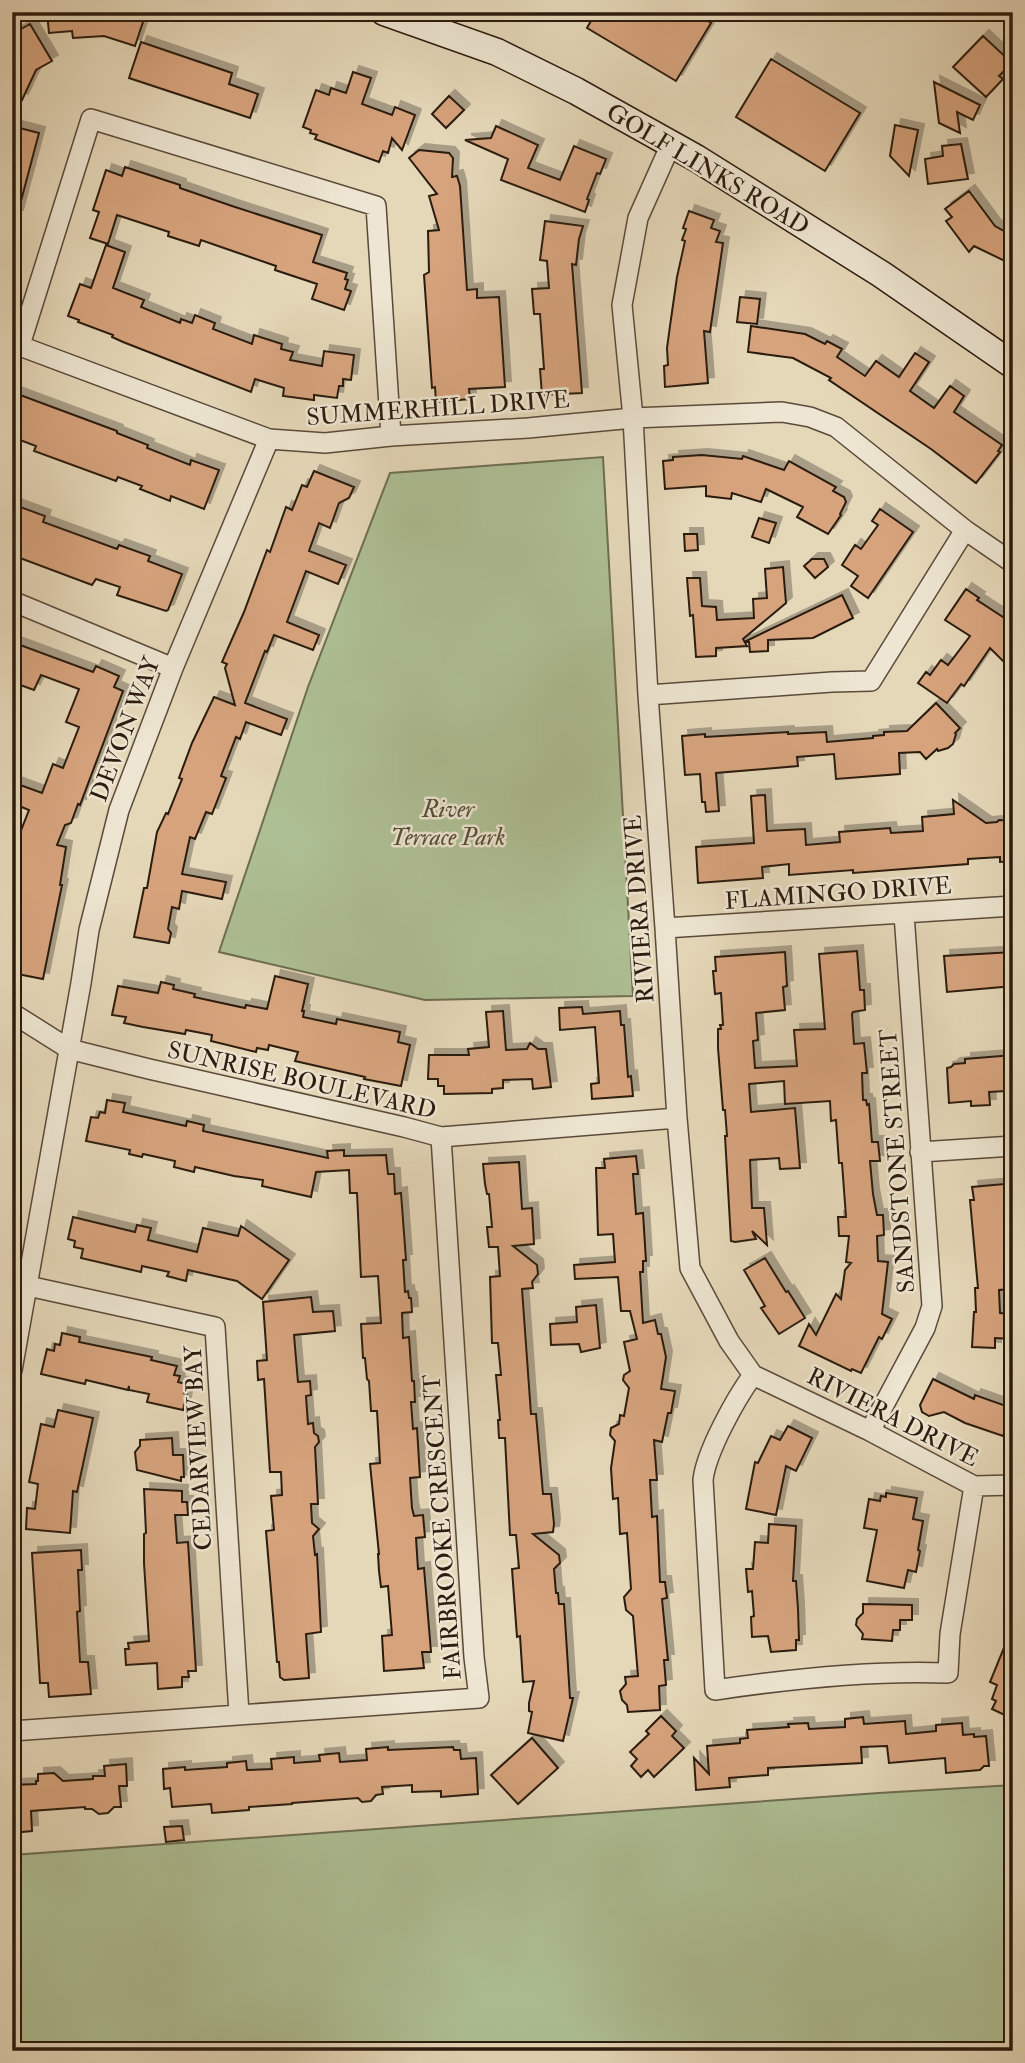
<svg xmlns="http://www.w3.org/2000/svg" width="1025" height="2063" viewBox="0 0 1025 2063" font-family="'IM FELL Double Pica',serif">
	<defs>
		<filter id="shadow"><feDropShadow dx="6" dy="-6" stdDeviation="0" flood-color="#0004"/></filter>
	</defs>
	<rect width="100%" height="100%" fill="#e5d8b9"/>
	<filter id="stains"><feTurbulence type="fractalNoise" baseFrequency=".00286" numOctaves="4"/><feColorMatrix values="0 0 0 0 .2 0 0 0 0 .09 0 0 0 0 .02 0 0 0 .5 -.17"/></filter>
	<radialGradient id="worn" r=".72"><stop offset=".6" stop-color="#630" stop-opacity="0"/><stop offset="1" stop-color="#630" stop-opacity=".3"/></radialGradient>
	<path fill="#aec095" stroke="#6d6e52" stroke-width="2" d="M603,457L633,996L425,1000L219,952L308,687L390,473Z
		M1013,1785V2051H12V1855L879,1793Z"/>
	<path fill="#d6a37d" stroke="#2c1b0f" stroke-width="2" filter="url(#shadow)" d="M47,12H123L144,19L135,46L104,36L73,38L72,31L49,33Z
		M596,12H694L711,23L676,81L587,28Z
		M30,24L52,61L36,70L22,100L12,94V34Z
		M983,36L1012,63L999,76L1003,79L986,97L953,67Z
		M141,42L232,73L229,84L258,94L250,118L129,78Z
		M771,59L860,113L825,171L736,117Z
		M353,72L371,78L362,104L392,115L395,107L415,115L402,150L392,138L388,153L383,151L379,162L315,139L317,135L310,133L311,130L303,127L316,90L329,95L331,88L346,93Z
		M934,82L980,105L973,120L957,112L960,133L939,123Z
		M449,96L464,110L446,128L432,114Z
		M895,125L918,130L909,176L890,156Z
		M12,126L39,133L17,216L12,215Z
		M496,126L538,145L528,168L560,180L574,146L606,159L600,174L597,173L587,199L589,200L585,212L501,180L508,159L465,140L491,138Z
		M961,144L968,179L928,184L925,159L943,156L942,146Z
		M419,150L449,153L453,158L452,177L457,176L460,186L467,290L477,289V298L499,297L505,387L469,389L470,399L436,402L435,387L432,388L424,275L429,272L428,231L439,230L429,196L437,194L409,158Z
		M125,167L180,185V188L232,206L322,235L313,262L347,273L345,279L348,280L345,289L351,291L344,310L312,299L317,284L275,270L276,266L201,240L199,246L168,236L169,232L117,215L108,244L90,238L99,212L93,210L106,170L122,176Z
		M969,191L995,226L1013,236V265L974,246L969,252L946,221L952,217L945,209Z
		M689,211L714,220L711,228L720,231L716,242L723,243L710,332L704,331L708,383L665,387L664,366L668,365L667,348L670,326L677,277L685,241L682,240L686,229L683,228Z
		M545,221L583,226L579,239L576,265L572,264L582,393L542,395L540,369H544L540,314H534L532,289L549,288L547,261L540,260Z
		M106,245L125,252L113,288L144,300L141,307L180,323L181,319L192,323L195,315L215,323L213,329L252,344L254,335L282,344L281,349L293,352L290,360L322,366L324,351L354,355L351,380L343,379V386H339L337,398L314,395V400L283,396L284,388L255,379L251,392L123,342L112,337L113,335L78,322L79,320L68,316L80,284L91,288Z
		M740,297L760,299L757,324L737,322Z
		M751,326L805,334L825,344L827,341L842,349L837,357L865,376L876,361L899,377L915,353L929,362L910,391L934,408L950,386L964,396L954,412L1002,445L998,451L1000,452L976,483L931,449L829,380L831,378L793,358L748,352Z
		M12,392L117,431V433L148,445L147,448L190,465L191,460L219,470L204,509L171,496L170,501L140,489L142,486L118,477L116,481L34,451L36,446L12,437Z
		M702,455L742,459L743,456L784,470L789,461L836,487L833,491L844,497L846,502L840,514L841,515L828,534L797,517L803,507L766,489L761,502L732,493L731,499L706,496V486L665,489L663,461L673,460V457Z
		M314,471L354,487L349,498L339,503L330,528L319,523L309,551L346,565L338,584L306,571L287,622L319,635L313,650L274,635L267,652L265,651L245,703L287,719L281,735L246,722L240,739L236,737L221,776L226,778L212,814L206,812L195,839L190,837L182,874L226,882L222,899L182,891L179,909L172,907L168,929L171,933L169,943L134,937L144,888H147L157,832L166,813L168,814L182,779L179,778L192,743L214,697L235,705L225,668L227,664L222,662L229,646L244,612L267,550L270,552L286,507L292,510L302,485L307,487Z
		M12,504L45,516L43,522L117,549L119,545L150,556L148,561L182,574L168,610L166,611L117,595L120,587L96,579L92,585L12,555Z
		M880,509L913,532L868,598L851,586L858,576L842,565L855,545L861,549L878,525L872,521Z
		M759,518L776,523L769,543L752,537Z
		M684,534H697L698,550L685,551Z
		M812,559H824L828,567L815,578L804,566Z
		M783,567L786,603L743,639L747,646L716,648V656L696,657L693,615L690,616L687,578H700L702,606L716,607L717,620L754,618L753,599L767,598L765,569Z
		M966,589L979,598L977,600L1003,617L1013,608V658L1006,664L990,648L964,686L961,684L947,703L918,683L926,672L930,675L941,660L948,665L970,636L945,620Z
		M842,595L853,618L813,638L768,640V651L750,652L749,642L746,641Z
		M12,642L93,672L96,666L119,676L114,687L123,691L80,805L78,804L71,823L65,825L57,845L66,847L60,885H62L43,979L12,973V943L20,900L12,899V832L20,833L29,810L12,803V782L42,793L53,764L63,768L79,727L66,722L79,689L41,675L34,690L12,682Z
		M936,703L960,728L955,733L956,734L953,744L948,748L938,751L937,749L926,759L920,752L899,753L900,774L836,779L834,754L797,757L798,766L716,773L719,811L706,812L705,802H702L700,774L685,775L682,736L705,734V737L788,732V734L826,732L827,742L873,738V736L884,735V732L907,731Z
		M765,795L767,831L805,829L806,845L840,842L839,832L890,828L891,833L923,831L922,817L954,814L953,800L986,823L997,822L999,820L1013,821V861L1000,862V857L968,859V864L853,873V870L789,875V864L762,867L763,878L698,883L696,847L754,843L751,796Z
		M857,951L860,990H864L865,1010L853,1012L852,1014L854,1044L864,1043L867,1073H862L863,1100H866L867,1105L869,1104L872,1142H878L880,1161H870L873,1194L877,1215H883L884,1235L877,1236L878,1261L888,1262L882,1314L892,1319L882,1339L879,1337L861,1373L852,1369L851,1371L799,1346L809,1324L816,1335L836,1294L841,1299L845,1270L851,1263L846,1262L849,1236H839L838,1217H846L842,1163H839L836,1120L831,1121L830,1101L785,1104L784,1081L749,1084L751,1112L795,1108L800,1168L780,1169L779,1158L750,1160L752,1208H764L767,1245L752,1231L756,1239L735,1242L731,1241L725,1136H727L725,1110H723L718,1048V1029H721L720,1025H723L721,993L715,994L713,971H716L715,957L785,952L787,986L783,987L785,1010L756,1013L758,1040L753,1041L755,1068L797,1066L794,1030L825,1029L819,954Z
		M1013,952V986L947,992L944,956Z
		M275,976L308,984L302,1011H304L303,1017L336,1024L337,1019L400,1032L398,1042L410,1045L401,1086L364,1079L365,1077L295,1061L298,1052L269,1045L268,1050L257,1048L256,1052L211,1041L212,1035L186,1030L185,1034L143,1027L124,1023L126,1017L112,1015L118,986L158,993L161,982L174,985L173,989L195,994L194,997L245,1008L246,1005L267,1009Z
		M582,1007L583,1014L620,1011L621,1025H624L628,1077L631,1076L633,1096L592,1099L591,1084L599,1083L595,1027L560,1030L559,1008Z
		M503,1011L506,1050L527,1049L530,1043L538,1049H546L551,1087L533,1089L532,1079L503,1080V1088L492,1089V1093L444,1094V1086H438V1079H428L429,1055H469L468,1049L489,1047L486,1012Z
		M1013,1055V1082L1006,1091L989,1092L990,1105L971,1106V1101L949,1103L947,1068L951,1067L954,1064L965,1063V1059Z
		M107,1100L125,1103L123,1112L186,1126L187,1121L204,1125L203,1131L328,1158L327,1151L344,1150V1156L386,1155L388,1174H394L395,1194L401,1193L406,1260H403L405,1292L408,1291L409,1298H411L412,1312L402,1313L403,1338L409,1337L412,1381H414L415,1402H411L413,1429L417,1428L420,1477L410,1478L412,1508L414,1516L423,1515L425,1537L416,1538L418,1569L424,1568L431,1652H422L424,1668L384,1671L382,1636L392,1635L388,1586L381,1587L379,1571L378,1554H379L370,1464L380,1463L377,1411H371L369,1381L367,1379L365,1358H363L361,1324L381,1323L378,1276L361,1277L357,1193H350L349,1170L316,1172L311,1197L262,1186L263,1180L234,1176L195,1167L194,1172L174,1167L175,1161L143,1154L142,1157L129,1154L130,1150L86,1141L91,1117L98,1118L100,1112L105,1113Z
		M636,1156L638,1174H633L636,1214L643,1213L646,1261H643V1272H640L643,1323L655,1320L658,1334H661L666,1357L661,1389L675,1391L671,1413H668L662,1442L654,1440L657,1480H650L652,1517L657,1516L660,1582H665L667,1598L662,1599L668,1660H664L666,1685L659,1686L660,1710L628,1712L627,1705L622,1700L620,1691L626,1684L625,1677L638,1676L633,1616L626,1610L624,1597L631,1589L627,1533L620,1534L618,1498L613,1499L611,1468L615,1441L610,1435L611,1428L619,1424L620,1415L624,1416L629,1388L623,1380L624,1375L630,1371L624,1342L637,1339L630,1311H621L618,1277L575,1279L574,1265L615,1262L613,1234L598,1235L596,1168H605L604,1159Z
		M519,1162L522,1209L532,1208L534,1244L513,1246L537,1265L538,1274L532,1282L533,1288L522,1289L531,1414H536L543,1494H551L554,1524L553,1532L533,1534L559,1555L560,1563L554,1569L556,1593H558L559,1604H564L570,1698H573L563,1741L528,1733L532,1712L529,1711V1703L534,1681L523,1682L520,1636L517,1637L512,1569L519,1568L516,1535H510L505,1438H499L498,1420H500L496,1375H501L498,1343H492L490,1277L500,1276L498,1247H489L487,1227H492L489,1194H487L485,1184L483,1164Z
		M1004,1184L1006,1220L1013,1219V1289L999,1290L1000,1313L1013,1314V1339L995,1338V1348L972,1347L974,1312H976L975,1288H978L970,1200H974L972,1187Z
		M73,1217L135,1232L137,1225L151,1228L148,1240L197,1252L203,1228L238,1236L241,1226L289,1260L262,1299L237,1281L188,1270L186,1281L167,1276L169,1272L142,1266L141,1272L81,1258L83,1249L74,1247L75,1241L68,1239Z
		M765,1258L786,1292L788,1291L805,1318L779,1334L761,1308L765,1306L744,1270Z
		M311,1297L313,1312L333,1311L335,1331L294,1335L298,1382L310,1381L311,1395L306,1396L308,1424L313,1423L314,1433L318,1436L319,1442L315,1447L318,1504H311L312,1523L319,1529L313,1536L315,1555L317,1554L321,1632L306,1634L309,1678L284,1680L280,1677L279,1662H277L266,1531L274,1530L271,1496L282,1495L281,1472H270L264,1379L258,1380L257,1361L267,1360L263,1302Z
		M596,1305L600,1348L581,1352L579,1344L551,1345L550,1324L577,1322L576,1307Z
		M62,1333L80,1337L79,1342L152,1357L151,1360L177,1366L174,1375L180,1376L178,1382L186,1384L184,1393L187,1394L183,1410L147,1402L149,1394L129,1390V1386L128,1390L86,1380L85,1384L41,1374L47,1349L54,1351L55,1344L60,1345Z
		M933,1379L974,1399L975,1395L1012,1408L1003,1436L965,1423L944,1412L929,1416L922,1412L920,1405Z
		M58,1410L93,1418L77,1492L73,1491L70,1533L26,1529L27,1508L35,1509L38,1484L29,1482L41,1424L54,1427Z
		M788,1426L812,1438L796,1471L786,1466L776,1515L746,1509L755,1462L758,1463L771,1436L780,1440Z
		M172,1438L173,1455H183L184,1477H181V1481L137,1470L135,1452L140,1446V1440Z
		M144,1489L182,1491V1502H187L188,1515H175L177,1543L188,1542L196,1671H188L189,1677H182V1687L158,1689L157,1663L126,1665L125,1649H129L128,1643L149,1641L144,1563V1534L146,1533Z
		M886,1493L917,1498L913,1519L923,1521L918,1550L920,1551L916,1572L908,1570L904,1588L867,1581L877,1530L864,1528L869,1499L880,1501L881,1496L886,1497Z
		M769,1524L796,1526L793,1581H796L798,1609L799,1640H796V1650L771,1652L768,1636L752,1637L751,1617L754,1616L752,1591L748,1592L746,1569H753L755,1542L768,1543Z
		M81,1550L82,1570H78L80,1611L77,1612L80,1662H88L91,1694L49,1697L48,1683H40L32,1553Z
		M863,1604L912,1605V1620H900V1630H893L892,1641L862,1639L863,1634L856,1625L857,1619L863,1613Z
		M1012,1628H1013V1719L992,1709L996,1701L992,1699L997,1685L990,1682Z
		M661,1716L676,1731L672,1736L684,1748L654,1777L648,1770L641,1777L631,1766L637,1759L630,1752L649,1734L646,1731Z
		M863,1717L864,1724L905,1721L906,1734L936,1731V1725L962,1723L963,1735L974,1734V1737L986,1736L989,1766H984L980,1770L946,1773L945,1758L889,1763L887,1746L861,1747L862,1763L768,1768V1775L729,1778L730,1787L696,1790L694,1758L709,1774L707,1746L740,1743V1739L748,1738L747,1730L789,1727L788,1724L808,1723L809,1729L845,1727V1719Z
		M532,1738L558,1768L518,1804L491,1775Z
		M388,1747V1750L453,1747L454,1750H460L461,1759L476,1758L478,1794L441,1797V1791L412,1792V1785L382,1787L383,1794L376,1795L371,1801L362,1802L358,1798L292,1803V1804L249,1807V1810L212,1813L211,1804L172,1807L170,1788L164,1789L163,1769L185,1767V1770L227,1767V1763L246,1761L247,1770L272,1769L271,1759L294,1757V1763L320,1761L319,1755L339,1753L340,1762L367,1760L366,1749Z
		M126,1764L127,1786H119L121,1807H114L108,1813L99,1814L92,1809H85V1807L31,1811L32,1831L12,1833V1785L36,1784V1781H38V1774L54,1773L63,1781L93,1779V1776H105L104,1766Z
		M182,1826L184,1840L166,1842L164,1827Z"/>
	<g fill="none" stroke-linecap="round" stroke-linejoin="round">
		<g stroke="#5a4a3a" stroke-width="22">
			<path id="street" d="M671,144L638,218L622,305L633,418L648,695L665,928L677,1118L690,1268L729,1341L753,1375L870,1431L974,1486L1013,1485
				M12,343L269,439L325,443L391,436L528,428L633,418L782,412L810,417L836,427L965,530L1013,563
				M20,345L91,119L376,206L391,436
				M12,601L173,668
				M648,695L832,682L871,681L965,530
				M665,928L1013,906
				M12,1013L69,1049L149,1069L404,1127L441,1137L677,1118
				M920,1152L1013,1146
				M28,1286L215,1327L239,1714
				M12,1370L81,983L89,930L119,810L173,668L269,439
				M753,1375C736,1398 706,1452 703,1480L715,1690C789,1679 873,1670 948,1673L950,1634L974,1486
				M870,1431L925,1328L932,1306L904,914
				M12,1731L479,1698L474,1657L441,1137"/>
		</g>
		<g stroke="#2c1b0f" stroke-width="29">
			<path id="secondary" d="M384,12L497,52L576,91L696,158L881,274L1013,365"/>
		</g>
		<use href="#street" stroke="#eee6d2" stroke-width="19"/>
		<use href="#secondary" stroke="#eee6d2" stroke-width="26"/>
	</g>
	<g text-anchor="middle" stroke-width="5" stroke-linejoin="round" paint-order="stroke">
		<g font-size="24" fill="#2c1b0f" stroke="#eee6d2">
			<text transform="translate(708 169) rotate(31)" y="8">GOLF LINKS ROAD</text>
			<text transform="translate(438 408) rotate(-4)" y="8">SUMMERHILL DRIVE</text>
			<text transform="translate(125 729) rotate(-69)" y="8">DEVON WAY</text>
			<text transform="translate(838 893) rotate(-4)" y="8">FLAMINGO DRIVE</text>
			<text transform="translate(639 909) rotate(-94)" y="8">RIVIERA DRIVE</text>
			<text transform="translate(302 1080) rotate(13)" y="8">SUNRISE BOULEVARD</text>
			<text transform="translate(897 1161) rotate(-94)" y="8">SANDSTONE STREET</text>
			<text transform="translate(893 1417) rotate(27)" y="8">RIVIERA DRIVE</text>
			<text transform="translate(198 1448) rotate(-93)" y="8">CEDARVIEW BAY</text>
			<text transform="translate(442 1527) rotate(-94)" y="8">FAIRBROOKE CRESCENT</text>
		</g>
		<g font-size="24" font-style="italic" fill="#534d37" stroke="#eee6d2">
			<text x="448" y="817">River<tspan x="448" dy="28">Terrace Park</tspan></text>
		</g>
	</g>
	<rect width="1025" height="2063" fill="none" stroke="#e5d8b9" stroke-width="42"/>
	<rect x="14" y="14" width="997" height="2035" fill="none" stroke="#2c1b0f" stroke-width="3.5"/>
	<rect x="21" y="21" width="983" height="2021" fill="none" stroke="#2c1b0f" stroke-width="2"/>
	<rect width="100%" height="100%" filter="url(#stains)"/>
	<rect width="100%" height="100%" fill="url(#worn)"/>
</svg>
